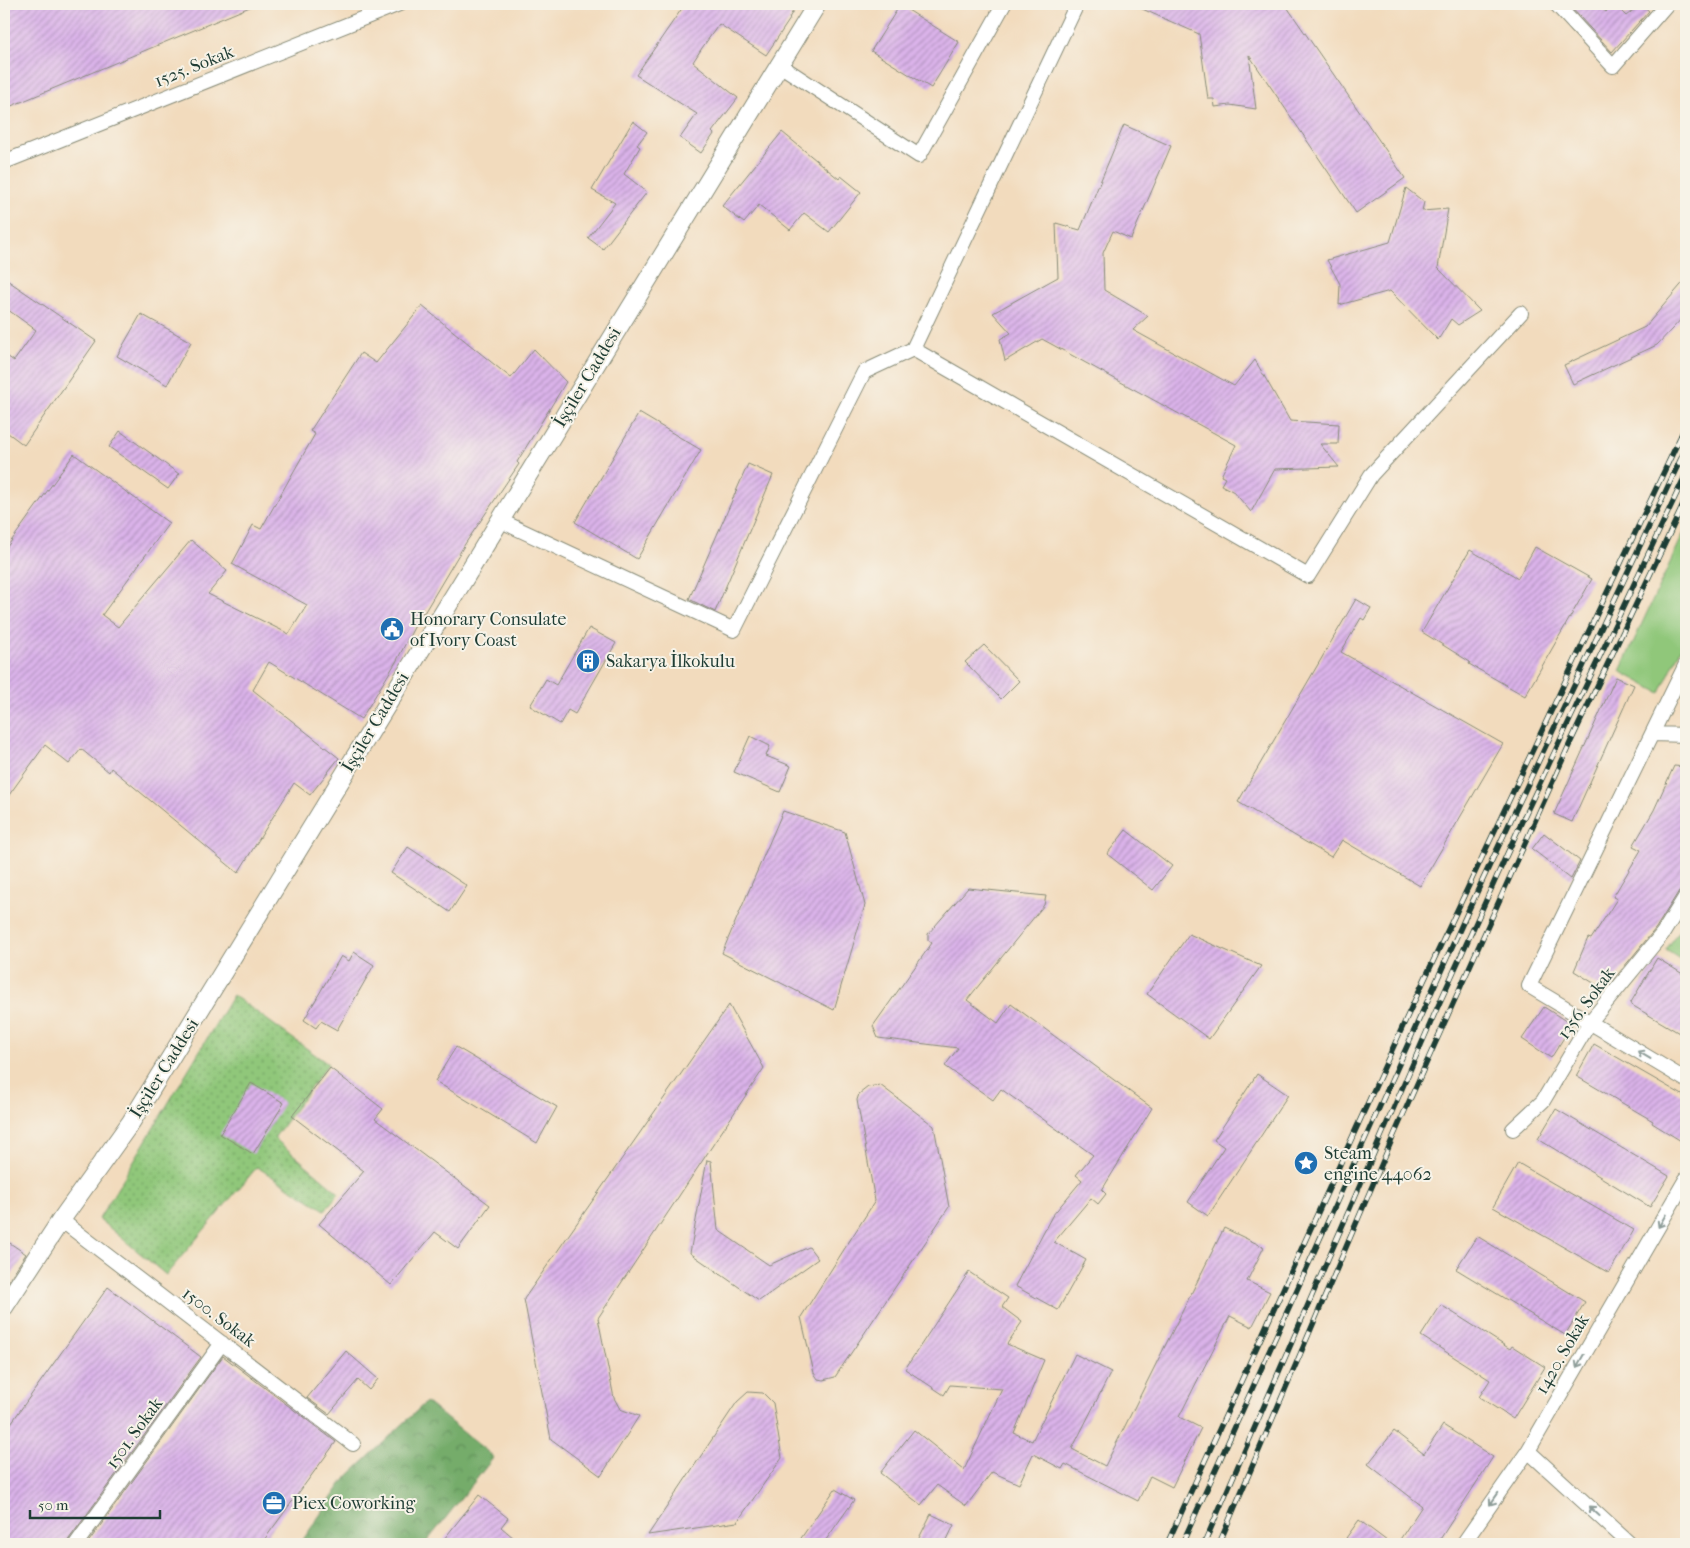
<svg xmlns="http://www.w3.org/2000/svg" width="1690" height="1548" viewBox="0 0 1690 1548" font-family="'IM FELL French Canon',serif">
	<defs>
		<pattern id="grass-dots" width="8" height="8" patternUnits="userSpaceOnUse" patternTransform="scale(1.25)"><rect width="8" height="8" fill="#90c77a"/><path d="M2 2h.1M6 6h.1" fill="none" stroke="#75a365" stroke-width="1.8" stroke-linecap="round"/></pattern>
		<pattern id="forest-crowns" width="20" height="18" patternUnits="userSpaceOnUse" patternTransform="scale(1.25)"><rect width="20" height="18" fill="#74ac6a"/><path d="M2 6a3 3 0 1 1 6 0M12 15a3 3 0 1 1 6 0" fill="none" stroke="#5f8d58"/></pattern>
		<pattern id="building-hatch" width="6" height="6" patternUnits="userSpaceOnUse" patternTransform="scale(1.25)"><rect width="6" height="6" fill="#dbb3ea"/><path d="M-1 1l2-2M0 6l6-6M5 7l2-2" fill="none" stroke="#b193be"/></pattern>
	</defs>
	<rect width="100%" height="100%" fill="#f7f3e8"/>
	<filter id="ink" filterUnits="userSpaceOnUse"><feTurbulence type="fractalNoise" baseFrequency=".02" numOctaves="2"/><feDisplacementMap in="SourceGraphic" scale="10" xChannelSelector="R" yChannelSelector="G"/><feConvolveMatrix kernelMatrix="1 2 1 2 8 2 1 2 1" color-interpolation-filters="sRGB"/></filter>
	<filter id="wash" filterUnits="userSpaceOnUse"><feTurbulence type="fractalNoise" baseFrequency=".0096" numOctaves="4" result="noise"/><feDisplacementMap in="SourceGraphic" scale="20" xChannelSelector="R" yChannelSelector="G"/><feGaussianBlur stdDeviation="1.12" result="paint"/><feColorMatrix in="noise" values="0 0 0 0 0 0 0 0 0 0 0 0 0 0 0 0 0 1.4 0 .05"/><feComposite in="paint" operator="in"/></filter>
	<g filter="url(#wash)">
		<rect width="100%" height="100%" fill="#f2dbbd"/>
		<path fill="url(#grass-dots)" stroke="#588257" d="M233,995L328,1064L274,1138L339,1193L325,1210L257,1167L166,1275L99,1219Z"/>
		<path fill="url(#forest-crowns)" stroke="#4a744f" d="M426,1402L494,1457L425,1544H300L344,1480Z"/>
		<path fill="#90c77a" stroke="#588257" d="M1686,528V638L1660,693L1620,671Z
			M1686,920V963L1666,950Z"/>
		<g id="blocks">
			<path fill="url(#building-hatch)" d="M4,4H257L4,109Z
				M685,4H797L789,18L790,19L766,55L719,24L702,48L693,62L738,98L712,132L714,134L701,153L680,138L697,114L636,75Z
				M1131,4H1285L1405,178L1356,213L1249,55L1256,109L1230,105L1215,107L1214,99H1208L1199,34Z
				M1568,4H1597L1606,12L1614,4L1626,16L1641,4L1649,11L1612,52Z
				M900,5L959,42L931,88L871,51Z
				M633,121L647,132L637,145L640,147L624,174L647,192L603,249L588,238L615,203L592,190Z
				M1124,125L1171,146L1131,239L1113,231L1103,253L1104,290L1148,316L1133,330L1234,386L1255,360L1290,421L1339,424L1338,444H1320L1339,467L1275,469L1251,512L1234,492L1221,485L1225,478L1221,476L1236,445L1042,339L1005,361L1000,339L1011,333L993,313L1058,277L1056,223L1080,230Z
				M782,132L839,179L841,176L861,192L829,232L804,213L790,230L759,205L744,223L722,206Z
				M1406,188L1424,202L1422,211L1448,209L1438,268L1480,311L1458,325L1451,319L1438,340L1390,291L1339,305L1340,284L1327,260L1390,242Z
				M4,278L96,341L24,445L4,430V354L14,361L36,330L4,307Z
				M1686,279V314L1657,345L1573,384L1564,365L1645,327Z
				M422,306L511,378L534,349L566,382L517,462L519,464L465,544L424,613L422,612L396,662L361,719L269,662L253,690L339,758L310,795L294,783L238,873L111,768L109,772L81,749L69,764L45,745L4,802V551L74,454L169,523L102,615L118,627L191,540L227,571L208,594L289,634L307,605L232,564L253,525L261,529L315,434L310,431L361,353L376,363Z
				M141,314L191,342L167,385L117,356Z
				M639,413L701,450L637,559L575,522Z
				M120,431L179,474L168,489L109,447Z
				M748,464L773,475L715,612L689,599Z
				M1535,547L1592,579L1525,696L1469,664L1470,662L1422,632L1470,550L1518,578Z
				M1356,599L1371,608L1364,620L1361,618L1341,652L1503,744L1420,886L1342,840L1331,857L1238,802Z
				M589,628L616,643L575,714L568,710L560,724L530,706L546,679L556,685Z
				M984,645L1019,681L1001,699L965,662Z
				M1616,677L1634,685L1572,822L1554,814Z
				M750,736L770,746L766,756L791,766L780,792L734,772Z
				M1674,766L1686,767V884L1679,891L1656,928L1605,990L1574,971L1588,938L1591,939L1617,899L1613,897L1641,850L1633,846L1654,810Z
				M783,811L845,832L865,905L834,1010L722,953Z
				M1126,830L1172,866L1153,890L1107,854Z
				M1544,833L1580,861L1571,879L1532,849Z
				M408,847L467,886L450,912L391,873Z
				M968,888L1046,896L1044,905L967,1000L998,1023L1011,1004L1152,1108L1102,1190L1106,1194L1098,1204L1091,1198L1054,1242L1086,1260L1058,1310L1015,1286L1052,1216L1082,1180L1076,1175L1093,1155L1001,1089L993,1100L945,1066L958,1048L878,1038L873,1026L932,943L928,940V934Z
				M1189,934L1261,966L1209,1039L1147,994Z
				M354,952L374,965L337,1030L321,1021L316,1028L304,1020L341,956L349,961Z
				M1657,958L1686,976V1037L1630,1004Z
				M729,1005L764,1068L598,1318L614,1398L620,1409L639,1416L601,1476L551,1439L524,1299Z
				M1544,1007L1572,1025L1551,1058L1522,1039Z
				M1594,1044L1686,1097V1144L1652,1123L1653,1121L1576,1076Z
				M456,1047L557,1107L537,1143L435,1081Z
				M330,1068L383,1109L375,1119L490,1205L458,1249L435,1232L391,1285L319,1224L364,1171L292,1116Z
				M1257,1074L1288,1095L1208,1216L1188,1202L1224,1147L1214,1140Z
				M251,1083L284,1103L253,1154L220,1134Z
				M880,1085L934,1126L949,1207L835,1377L823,1380L818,1379L814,1373L801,1317L875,1201L857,1100L859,1094L868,1087Z
				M1556,1109L1669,1176L1650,1207L1538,1139Z
				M707,1160L711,1161L718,1230L769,1265L809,1247L818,1259L759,1301L690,1253Z
				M1518,1163L1634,1230L1609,1273L1493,1207Z
				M1224,1228L1264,1247L1247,1281L1270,1292L1252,1327L1230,1316L1179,1417L1201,1428L1172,1487L1150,1476L1138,1501L1065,1464L1062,1469L1033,1454L1019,1484L992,1472L966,1506L937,1485L921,1505L880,1473L914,1430L964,1470L1002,1389L950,1385L944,1395L905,1369L969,1272L1008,1298L1002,1307L1022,1322L1007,1344L1044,1360L1014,1433L1032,1441L1075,1354L1111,1372L1072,1449L1105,1466Z
				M1477,1236L1585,1302L1565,1335L1456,1269Z
				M4,1239L26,1254L4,1287Z
				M108,1287L201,1357L69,1539L67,1544H4V1433Z
				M1441,1305L1510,1349L1512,1346L1545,1367L1513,1419L1479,1397L1490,1380L1421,1336Z
				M346,1351L378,1379L369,1390L358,1380L329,1414L307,1398Z
				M223,1356L336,1442L261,1544H87Z
				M748,1392L763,1393L773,1403L782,1458L737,1522L648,1535L737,1402Z
				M1443,1425L1493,1457L1437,1544H1397L1422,1506L1368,1464L1394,1431L1424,1454Z
				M835,1489L854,1500L823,1544H797Z
				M479,1495L508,1518L501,1527L521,1544H440Z
				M931,1514L954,1525L945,1544H916Z
				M1359,1520L1391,1544H1355L1346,1538Z"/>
		</g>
	</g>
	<g filter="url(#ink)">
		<use href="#blocks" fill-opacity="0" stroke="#888c78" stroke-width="1"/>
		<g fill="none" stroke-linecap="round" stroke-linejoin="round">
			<g stroke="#888c78" stroke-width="16">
				<path id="minor" d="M1556,4L1613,66L1667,4
					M778,64L919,156L1004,4
					M4,162L399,4
					M913,349L1308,576L1371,475L1521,313
					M499,520L734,630L864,372L913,349L1077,4
					M1686,664L1529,986L1686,1080
					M1653,734L1686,735
					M1513,1129L1543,1101L1590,1022L1663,933L1686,896
					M61,1220L353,1444
					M1528,1451L1630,1544
					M76,1544L222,1343
					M1463,1544L1528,1451L1686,1179"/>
			</g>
			<g stroke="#888c78" stroke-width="20">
				<path id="tertiary" d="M4,1307L61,1220L131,1122L817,4"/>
			</g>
			<use href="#minor" stroke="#fff" stroke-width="14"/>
			<use href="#tertiary" stroke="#fff" stroke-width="18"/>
			<g stroke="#1f3d34" stroke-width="5.5">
				<path id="rail" d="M1167,1544L1412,1006L1686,425
					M1182,1544L1469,909L1686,448
					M1204,1544L1434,1015L1522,821L1686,474
					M1219,1544L1394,1135L1571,741L1686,499"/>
			</g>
			<use href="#rail" stroke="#f7f3e8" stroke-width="4" stroke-dasharray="11" stroke-linecap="butt"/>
		</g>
		<defs><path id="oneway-shaft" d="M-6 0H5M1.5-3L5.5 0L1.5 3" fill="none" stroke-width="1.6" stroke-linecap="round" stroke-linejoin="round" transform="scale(1.25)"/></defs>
		<g stroke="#8f9e9a">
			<use href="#oneway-shaft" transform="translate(1644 1055) rotate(-149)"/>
			<use href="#oneway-shaft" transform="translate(1662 1221) rotate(120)"/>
			<use href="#oneway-shaft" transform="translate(1580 1361) rotate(120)"/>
			<use href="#oneway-shaft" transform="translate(1494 1499) rotate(125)"/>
			<use href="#oneway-shaft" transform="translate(1594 1511) rotate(-138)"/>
		</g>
	</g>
	<defs>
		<g id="civic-disc" transform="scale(1.25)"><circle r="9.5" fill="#1f6fb2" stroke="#f7f3e8"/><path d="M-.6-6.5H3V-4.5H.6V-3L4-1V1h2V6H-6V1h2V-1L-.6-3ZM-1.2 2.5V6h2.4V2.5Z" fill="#fff"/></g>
		<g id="building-disc" transform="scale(1.25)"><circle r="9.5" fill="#1f6fb2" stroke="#f7f3e8"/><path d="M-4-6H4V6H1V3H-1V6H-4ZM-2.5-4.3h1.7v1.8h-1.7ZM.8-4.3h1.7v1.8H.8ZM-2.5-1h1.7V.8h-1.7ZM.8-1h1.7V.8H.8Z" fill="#fff"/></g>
		<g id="sight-disc" transform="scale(1.25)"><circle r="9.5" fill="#1f6fb2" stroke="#f7f3e8"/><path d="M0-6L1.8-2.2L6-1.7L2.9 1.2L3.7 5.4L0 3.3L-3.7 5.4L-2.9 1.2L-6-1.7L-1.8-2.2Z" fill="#fff"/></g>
		<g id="office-disc" transform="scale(1.25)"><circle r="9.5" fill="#1f6fb2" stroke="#f7f3e8"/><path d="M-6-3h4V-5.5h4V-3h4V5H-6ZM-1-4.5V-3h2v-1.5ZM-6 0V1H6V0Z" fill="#fff"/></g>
	</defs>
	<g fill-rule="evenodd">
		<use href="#civic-disc" x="392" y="629"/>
		<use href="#building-disc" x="588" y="661"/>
		<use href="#sight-disc" x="1306" y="1163"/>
		<use href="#office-disc" x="274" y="1503"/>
	</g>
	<g text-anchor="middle" stroke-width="4" stroke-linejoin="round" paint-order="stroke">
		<g font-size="18" fill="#1f3d34" stroke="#f7f3e8">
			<text transform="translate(194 66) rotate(-22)" y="6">1525. Sokak</text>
			<text transform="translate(587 377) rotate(-59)" y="6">İşçiler Caddesi</text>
			<text transform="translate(375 722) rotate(-59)" y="6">İşçiler Caddesi</text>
			<text transform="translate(1586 1003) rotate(-54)" y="6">1356. Sokak</text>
			<text transform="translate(164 1068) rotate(-58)" y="6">İşçiler Caddesi</text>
			<text transform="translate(219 1317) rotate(37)" y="6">1500. Sokak</text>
			<text transform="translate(1562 1354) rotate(-60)" y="6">1420. Sokak</text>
			<text transform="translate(134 1433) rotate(-54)" y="6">1501. Sokak</text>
		</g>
		<g font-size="18" fill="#1f3d34" stroke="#f7f3e8" text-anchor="start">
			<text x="410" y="625">Honorary Consulate<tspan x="410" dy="21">of Ivory Coast</tspan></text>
			<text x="606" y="667">Sakarya İlkokulu</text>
			<text x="1324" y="1159">Steam<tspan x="1324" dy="21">engine 44062</tspan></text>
			<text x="292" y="1509">Piex Coworking</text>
		</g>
	</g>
	<rect width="1690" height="1548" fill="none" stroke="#f7f3e8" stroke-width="20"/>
	<path d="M30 1510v8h130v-8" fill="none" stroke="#1f3d34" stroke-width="2.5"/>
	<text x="38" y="1510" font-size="15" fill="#1f3d34" stroke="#f7f3e8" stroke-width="4" paint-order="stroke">50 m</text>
</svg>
